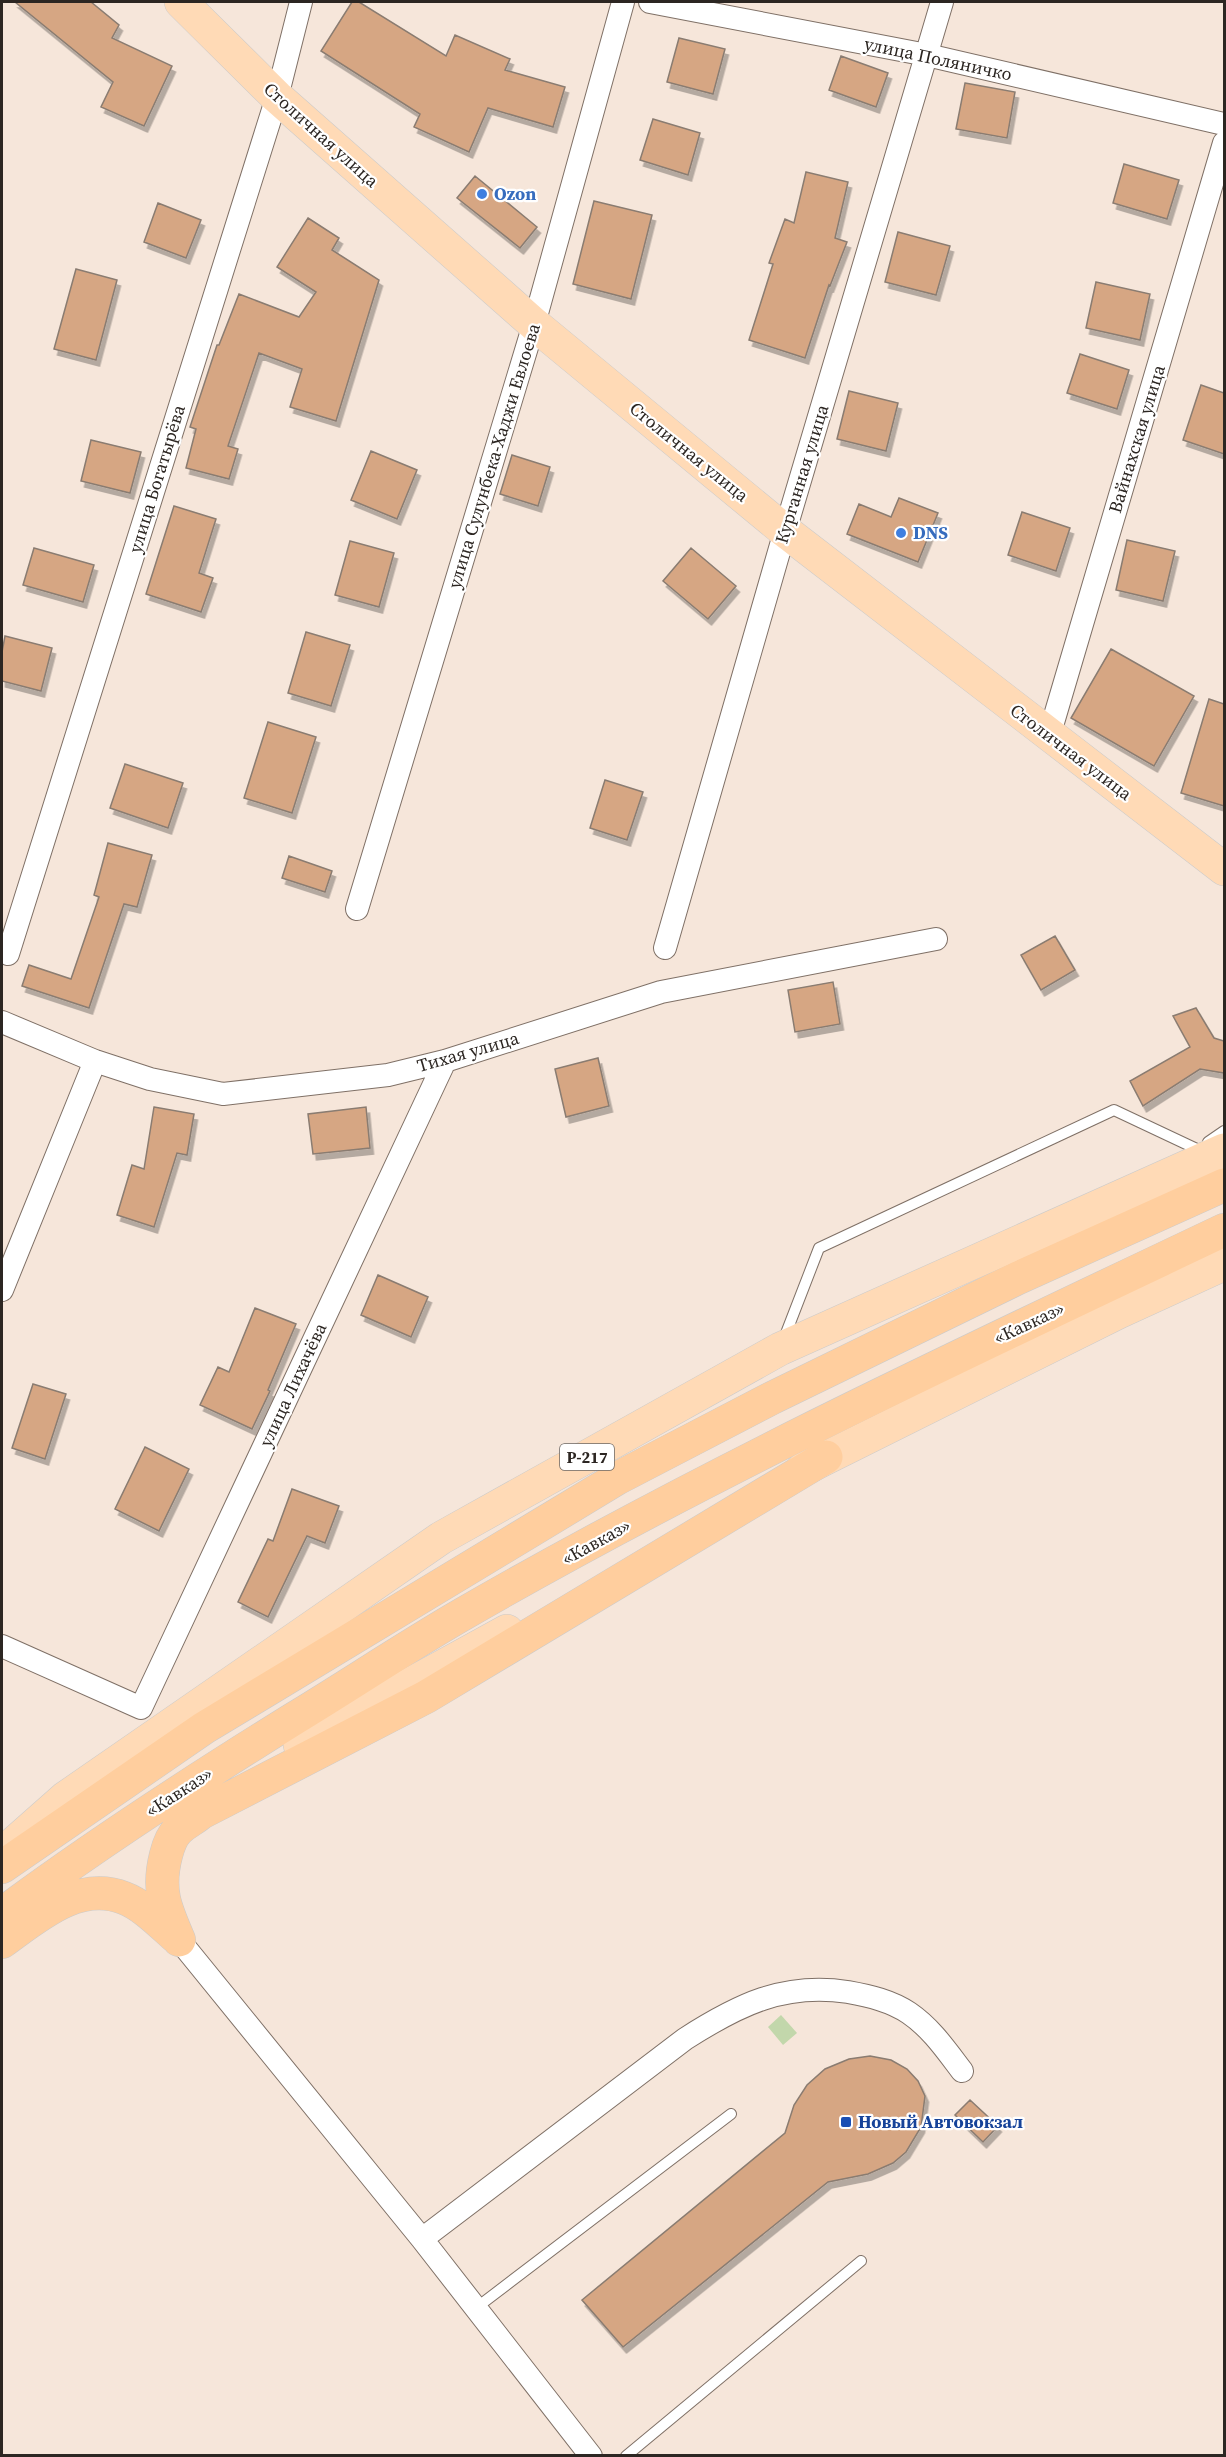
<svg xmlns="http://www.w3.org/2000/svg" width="1226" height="2457" viewBox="0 0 1226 2457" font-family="'Source Serif 4',serif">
	<defs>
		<filter id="shadow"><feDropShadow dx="3.5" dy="6" stdDeviation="0" flood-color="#0004"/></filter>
	</defs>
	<rect width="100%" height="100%" fill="#f6e6da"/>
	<path fill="#c2d7ab" d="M781,2015L797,2033L783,2045L768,2027Z"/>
	<path fill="#d6a683" stroke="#8a7c71" stroke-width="1.5" filter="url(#shadow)" d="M15,2H91L119,25L112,38L172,66L144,126L101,107L113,82Z
		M352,2H359L446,56L455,35L510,59L505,70L565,87L553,127L488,108L469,152L414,127L420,114L321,51Z
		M679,38L725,49L713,94L667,82Z
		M841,56L888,73L876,107L829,90Z
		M965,83L1015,92L1007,138L956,129Z
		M653,119L700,133L688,175L640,160Z
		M1124,164L1179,180L1167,219L1113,203Z
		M806,172L848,182L835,238L847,242L830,286L829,285L805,358L749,340L773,264L769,263L785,219L794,223Z
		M475,176L537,227L520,248L457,198Z
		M594,201L652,215L631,299L573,284Z
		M158,203L201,220L186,258L144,242Z
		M308,218L339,238L332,250L379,280L336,421L290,407L302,369L259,353L228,446L238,449L229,479L186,468L196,429L190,427L217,345H219L239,294L299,317L316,292L277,267Z
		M898,232L950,246L936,295L885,282Z
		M76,269L117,280L96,360L54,349Z
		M1096,282L1150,294L1140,340L1086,328Z
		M1080,354L1129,370L1117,409L1067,393Z
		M1201,385L1224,393V454L1183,440Z
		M849,391L898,403L886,451L837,439Z
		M91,440L141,452L130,493L81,481Z
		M371,451L417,470L397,519L351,500Z
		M512,455L550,467L538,506L500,494Z
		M899,498L938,513L918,562L847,534L859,504L891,517Z
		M174,506L216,519L199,573L213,578L201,612L146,594Z
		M1022,512L1070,528L1056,571L1008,555Z
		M1127,540L1175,551L1163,601L1116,590Z
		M350,541L394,553L379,607L335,595Z
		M34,548L94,565L83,602L23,585Z
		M691,548L736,586L708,619L663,581Z
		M306,632L350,645L331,706L288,693Z
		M5,636L52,648L41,691L2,681V652Z
		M1111,649L1194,696L1154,766L1071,718Z
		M1209,699L1224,704V806L1181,793Z
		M268,722L316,737L292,813L244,798Z
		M125,764L183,783L168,828L110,808Z
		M605,780L643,792L627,840L590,828Z
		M108,843L152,855L137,907L124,904L89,1008L22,986L29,965L71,979L99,897L94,895Z
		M289,856L332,871L325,892L282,878Z
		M1055,936L1075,970L1041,990L1021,955Z
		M833,982L840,1024L795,1032L788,990Z
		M1196,1008L1214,1038L1224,1041V1073L1200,1069L1143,1106L1130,1081L1190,1047L1173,1016Z
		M598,1058L609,1106L566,1117L555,1069Z
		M154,1107L194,1114L187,1155L177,1153L154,1227L117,1215L132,1165L144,1169Z
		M366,1107L370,1148L313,1154L308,1114Z
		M378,1275L428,1297L411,1337L361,1315Z
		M255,1308L296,1324L268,1390L270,1391L252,1429L200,1405L218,1367L229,1372Z
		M33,1384L66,1394L45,1459L12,1448Z
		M145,1447L189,1469L159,1531L115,1509Z
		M292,1489L339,1506L325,1543L307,1536L268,1617L238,1602L268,1539L273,1541Z
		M870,2056L891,2060L907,2069L918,2081L925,2096L921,2127L906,2152L893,2163L868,2174L828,2182L623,2347L582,2300L785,2133L794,2105L807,2085L825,2069L849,2059Z
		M970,2100L998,2126L983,2142L955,2115Z"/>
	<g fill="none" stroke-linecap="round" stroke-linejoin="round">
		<g stroke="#7f7066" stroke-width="12">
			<path id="service" d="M1208,1142L1224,1131
				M783,1341L819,1248L1114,1110L1201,1151
				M476,2308L731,2114
				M626,2456L861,2261"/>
		</g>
		<g stroke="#7f7066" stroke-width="24">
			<path id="minor" d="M650,2L927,55L1224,124
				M1049,736L1224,143
				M357,909L534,324L623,2
				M665,948L785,531L942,2
				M8,954L277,97L301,2
				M2,1022L95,1061L150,1079L223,1094L388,1075L445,1061L661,992L936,939
				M2,1290L95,1061
				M2,1646L141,1708L445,1061
				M179,1940L422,2239L591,2456
				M422,2239L685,2039C738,2005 784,1982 848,1992C870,1996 891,2001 909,2013C931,2028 946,2050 962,2071"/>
		</g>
		<g stroke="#cccbca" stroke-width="34">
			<path id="primary" d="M181,2L277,97L534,324L785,531L1224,869
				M802,1470L1119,1312L1224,1264
				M300,1745L507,1631
				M4,1852L65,1798L441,1538L780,1349L1224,1150"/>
		</g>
		<g stroke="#cccbca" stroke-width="34">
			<path id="trunk" d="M2,1867L204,1728L618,1478L772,1398L1018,1278L1224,1185
				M2,1914C96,1844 195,1780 295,1718C351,1684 406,1647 463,1614C709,1472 967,1352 1224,1230
				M179,1940C165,1908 157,1890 166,1855C168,1847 172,1836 178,1830C184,1824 194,1819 201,1813L426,1697L826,1457
				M2,1942C37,1917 78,1880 124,1898C143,1905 161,1924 176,1937"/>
		</g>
		<use href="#service" stroke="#fff" stroke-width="10"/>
		<use href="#minor" stroke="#fff" stroke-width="22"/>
		<use href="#primary" stroke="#ffdab6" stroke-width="33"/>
		<use href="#trunk" stroke="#ffce9e" stroke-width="33"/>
	</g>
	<g fill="#3f7fe0" stroke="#fff" stroke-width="2">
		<circle cx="482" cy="194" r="6"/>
		<circle cx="901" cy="533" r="6"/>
	</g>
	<rect fill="#1a4fb4" stroke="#fff" stroke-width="2" x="840" y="2116" width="12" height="12" rx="3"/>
	<g text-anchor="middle" stroke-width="4.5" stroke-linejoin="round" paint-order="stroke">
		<rect fill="#fff" stroke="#6b6764" stroke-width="1.5" x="560" y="1444" width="54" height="26" rx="4.5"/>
		<g font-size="16" font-weight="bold" fill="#2c2622">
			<text x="587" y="1463">Р-217</text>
		</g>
		<g font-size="18" fill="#2c2622" stroke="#fff">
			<text transform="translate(938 59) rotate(12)" y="6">улица Поляничко</text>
			<text transform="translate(321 135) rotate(42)" y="6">Столичная улица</text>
			<text transform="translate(1137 439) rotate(-73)" y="6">Вайнахская улица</text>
			<text transform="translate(689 452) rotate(39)" y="6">Столичная улица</text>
			<text transform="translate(494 456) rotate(-73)" y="6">улица Сулунбека-Хаджи Евлоева</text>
			<text transform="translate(802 474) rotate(-73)" y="6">Курганная улица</text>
			<text transform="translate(157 479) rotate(-73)" y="6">улица Богатырёва</text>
			<text transform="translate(1071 752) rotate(37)" y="6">Столичная улица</text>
			<text transform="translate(468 1052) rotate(-16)" y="6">Тихая улица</text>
			<text transform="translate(1029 1323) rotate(-25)" y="6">«Кавказ»</text>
			<text transform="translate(293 1385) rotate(-65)" y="6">улица Лихачёва</text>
			<text transform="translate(596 1542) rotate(-29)" y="6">«Кавказ»</text>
			<text transform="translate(179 1792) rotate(-33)" y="6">«Кавказ»</text>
		</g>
		<g font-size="18" font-weight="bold" fill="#366cbe" stroke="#fff" text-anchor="start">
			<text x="494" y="200">Ozon</text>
			<text x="913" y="539">DNS</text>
		</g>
		<g font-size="18" font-weight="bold" fill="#164399" stroke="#fff" text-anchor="start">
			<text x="858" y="2128">Новый Автовокзал</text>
		</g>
	</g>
	<rect width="1226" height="2457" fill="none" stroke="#2c2622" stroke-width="6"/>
</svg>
